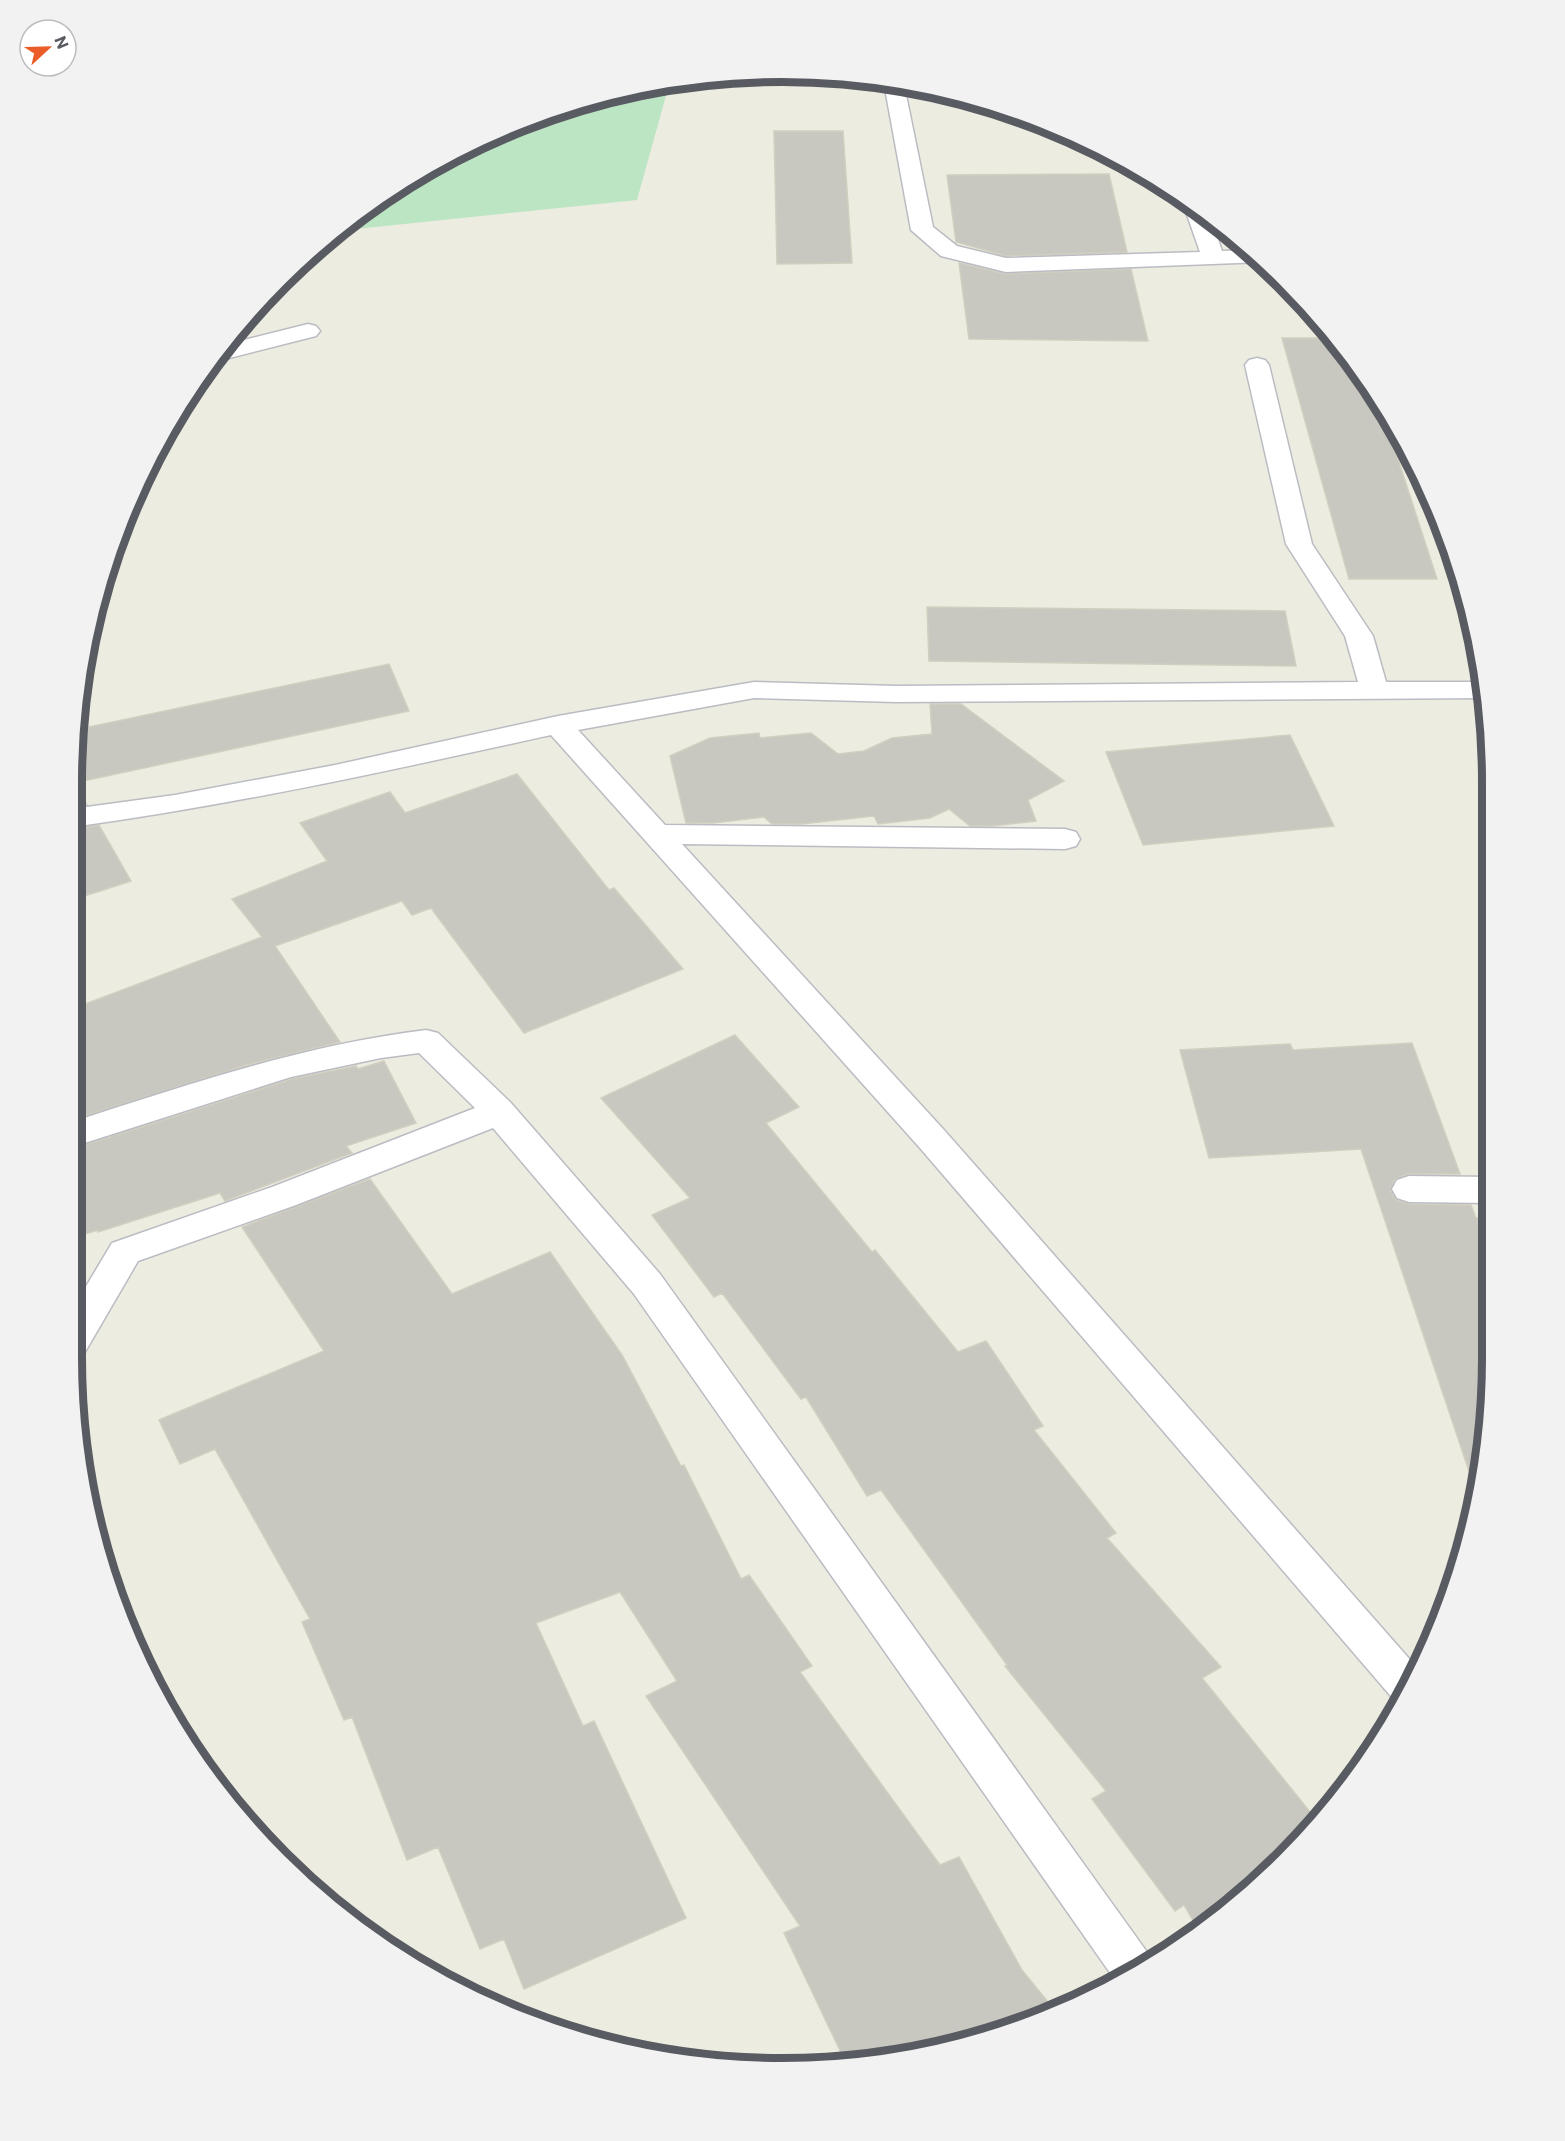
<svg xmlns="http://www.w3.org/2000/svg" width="1565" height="2141" viewBox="0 0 1565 2141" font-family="Commissioner,sans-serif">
	<rect width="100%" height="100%" fill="#edece0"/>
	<path fill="#bce5c4" d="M669,85L637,200L337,231L350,219L468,145L598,96Z"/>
	<path fill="#c9c8c0" stroke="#d1cfbf" stroke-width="1.5" d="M774,131H843L852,263L777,264Z
		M1109,174L1127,252L1006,256L956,242L947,175Z
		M959,263L1006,274L1131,269L1148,341L969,339Z
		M1282,338H1335L1346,350L1384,416L1437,579H1349Z
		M927,607L1285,611L1296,666L929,661Z
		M389,664L409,711L74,783L87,805L72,807V782L79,729Z
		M930,704H961L1064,781L1028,800L1036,821L992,826H970L949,809L930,818L878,824L874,816L801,824H772L764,817L713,823H686L670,756L710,738L759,733L760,738L811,733L838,754L864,751L892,738L932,734Z
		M1290,735L1334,826L1143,845L1106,752Z
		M517,774L609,890L614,888L683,969L524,1033L431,908L412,915L402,901L275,946L340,1042L246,1065L72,1120V1009L262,937L232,899L327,861L300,823L390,792L405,813Z
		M99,825L131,881L72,900V829Z
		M735,1035L799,1107L766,1123L872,1252L875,1250L958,1352L986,1341L1043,1426L1034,1430L1116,1533L1107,1538L1221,1667L1202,1678L1319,1823L1215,1922L1199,1931L1184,1905L1175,1911L1092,1799L1106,1791L1005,1666L1007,1665L881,1490L867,1496L806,1397L801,1399L722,1293L714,1297L652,1215L690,1198L601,1098Z
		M1412,1043L1460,1174H1408L1395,1179L1390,1190L1396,1200L1408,1204L1471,1205L1476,1218L1490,1217L1491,1405L1477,1495L1361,1149L1209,1158L1180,1050L1290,1044L1293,1050Z
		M384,1061L416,1123L346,1146L352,1153L225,1201L220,1193L98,1232V1230L72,1238V1149L292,1079L356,1066L358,1069Z
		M370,1179L452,1294L550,1252L622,1355L681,1466L684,1465L741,1579L749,1575L812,1666L800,1672L940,1865L959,1857L1022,1970L1057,2013L875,2063H846L784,1933L800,1926L646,1696L677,1681L620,1592L536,1623L583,1726L594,1721L686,1918L524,1989L504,1939L480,1949L438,1847L407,1860L352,1717L344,1720L302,1622L310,1619L215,1449L180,1464L159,1420L324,1351L242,1227Z"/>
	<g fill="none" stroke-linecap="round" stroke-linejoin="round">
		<g stroke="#bbbcc3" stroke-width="3">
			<path id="minor" d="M886,81L904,85L933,227L957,246L1006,258L1200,252L1185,209L1189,204L1211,219L1222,251L1253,250L1264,262L1006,272L941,256L911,230L884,83Z
				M308,324L316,326L320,331L316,336L218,361L213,360L224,345Z
				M1257,358L1265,360L1269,365L1312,544L1373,636L1386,682H1485L1487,698L896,702L754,698L578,730L665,825L1065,829L1076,832L1080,839L1076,846L1065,849L682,844L944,1130L1420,1671L1400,1702L1395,1701L920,1148L551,735C392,770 234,805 72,827V809L175,795L335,765L558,716L754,682L896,686L1358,682L1345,636L1286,544L1245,365L1249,360Z
				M426,1030L438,1033L511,1103L660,1274L1152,1959L1115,1980L634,1294L493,1128L296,1205L138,1261L85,1352L72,1356V1310L112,1243L272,1187L475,1108L419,1053L381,1058L291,1077L72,1147V1122C189,1084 304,1045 426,1030Z
				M1409,1176L1490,1177V1203L1409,1202L1397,1198L1392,1189L1397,1180Z"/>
		</g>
		<use href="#minor" fill="#fff" fill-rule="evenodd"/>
	</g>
	<path d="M0 0H1565V2141H0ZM782 82H782A700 700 0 0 1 1482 782V1358A700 700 0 0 1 782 2058H782A700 700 0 0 1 82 1358V782A700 700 0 0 1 782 82Z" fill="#f2f2f2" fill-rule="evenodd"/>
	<path fill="none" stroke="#595b62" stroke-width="8" d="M782 82H782A700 700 0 0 1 1482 782V1358A700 700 0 0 1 782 2058H782A700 700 0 0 1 82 1358V782A700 700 0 0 1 782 82Z"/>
	<g transform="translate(48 48) rotate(68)"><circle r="28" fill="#ffffff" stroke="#bdbdc0" stroke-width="1.5"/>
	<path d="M0-4.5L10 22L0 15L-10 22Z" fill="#eb5d28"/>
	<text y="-9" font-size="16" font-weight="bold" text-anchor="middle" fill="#595b62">N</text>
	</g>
</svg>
